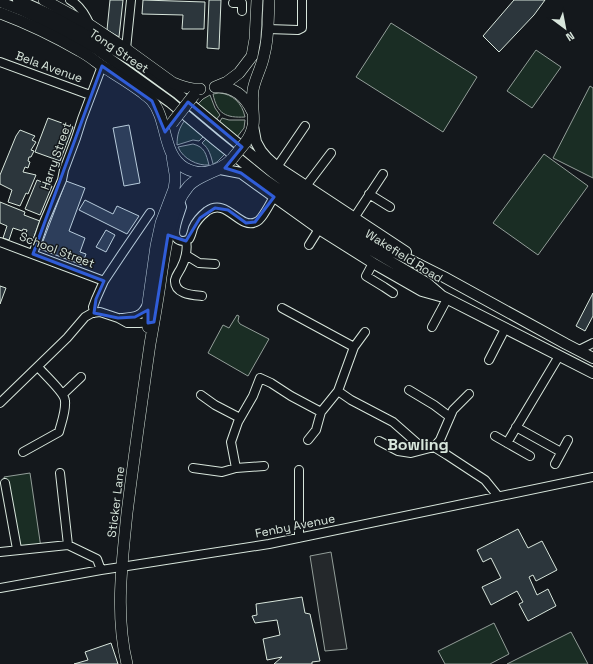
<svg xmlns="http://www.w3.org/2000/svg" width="593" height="664" viewBox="0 0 593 664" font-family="'Space Grotesk',sans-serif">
	<rect width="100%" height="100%" fill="#14181c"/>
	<path fill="#1a2d24" stroke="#939e99" d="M391,23L477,77L443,132L356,77Z
		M536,50L561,67L532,108L507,91Z
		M590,86L593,88V178L553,158Z
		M219,93C233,94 242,103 245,117C226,118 217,114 213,94Z
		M210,95L215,108L220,115L215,121L197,105L203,99Z
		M222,118L229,120H245L244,128L237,137L219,123Z
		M185,120L204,136L199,141L193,140L177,145C177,135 179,128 185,120Z
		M207,138L226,153L217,162L213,164C211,156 209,148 202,143Z
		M193,144C205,147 206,154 209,165C198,166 183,159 178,147Z
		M544,154L588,186L538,255L493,223Z
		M237,315L239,316L238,321L240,324L269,339L248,376L208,353L223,325L229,328Z
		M30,473L41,548L17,549L4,477Z
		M494,623L509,654L490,664H445L438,651Z
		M571,632L588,664H507Z"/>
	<path fill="#24282b" stroke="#939e99" d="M331,552L347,649L325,651L310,556Z"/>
	<path fill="#2c363c" stroke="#d8e6dc" d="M110,0H123L119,37L107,30Z
		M143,0L205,2L204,29H182L183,15L142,14Z
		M209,0H221L219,49L207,48Z
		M514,0H545L534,15L499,52L483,36Z
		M48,118L73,127L60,161L35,152Z
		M129,125L140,183L124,186L113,128Z
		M20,130L35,136L32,140L36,142L31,150L34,151L31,157H29L28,161L30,162L28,168L25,167L23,172L36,175L28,194L26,193L20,206L8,202L12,190L0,184V175L16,136Z
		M37,180L52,186L40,215L25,209Z
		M66,181L85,188L69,231L85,238L80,252L86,254L82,265L40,249Z
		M85,200L113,214L117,206L139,216L127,234L79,210Z
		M0,202L25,212L24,215L40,221L32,242L24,240L27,230L23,229L22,231L13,228L9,240L3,238L7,226L0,223Z
		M106,230L115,235L106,252L96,247Z
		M0,286L6,288L0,304Z
		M593,293V316L585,331L576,326Z
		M518,529L528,548L542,541L557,570L536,581L533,575L529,577L537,595L548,589L556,606L528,621L519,604L523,602L517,591L491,605L482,587L501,578L491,558L483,562L477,550Z
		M302,597L305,613L310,614L320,661L312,662V664H274L282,657L267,660L263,639L280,635L277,620L255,623L252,616L257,615L256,604Z
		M111,643L118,664H74L88,660L85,652Z"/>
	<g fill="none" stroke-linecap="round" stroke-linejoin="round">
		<g stroke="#d8e6dc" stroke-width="10">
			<path id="minor" d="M70,0C80,5 86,16 90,25
				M233,3H242V11
				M268,29L298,30L302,28V0
				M126,49L131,0
				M0,62L90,95
				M277,167L305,126
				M306,186L331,153
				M369,194L390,207
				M181,204L182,207C180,214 170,236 179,240C183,242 186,241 189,239C191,236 192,232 193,228C196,221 202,215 207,211C227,197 239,230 256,222C262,220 270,203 274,197
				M354,218L383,174
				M186,241C188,249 185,261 181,268C179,272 176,275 175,280C174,294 192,295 202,296
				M0,242L104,281
				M309,245L319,229
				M33,254L44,222L62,180L64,170L76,138L82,119L102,66
				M186,255L199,263L215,264
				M373,263L366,276L384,287L393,293
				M282,308L354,347L338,391
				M94,313L93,307L96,299L104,281L122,254L150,213
				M121,318C134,317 142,317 147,304
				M432,327L447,299
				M354,347L365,332
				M579,350L593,343
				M489,360L505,329
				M409,390L434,405L450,417
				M63,394L81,377
				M201,395L215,405L240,418
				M0,403L67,338L85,317L92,313L100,312L118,318L127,323H139L152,322
				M516,427L561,452
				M495,436L530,456
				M308,440L316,430L321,412
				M379,441L398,451L411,453L434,447L447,455L485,480L498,496
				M507,443L559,356
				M23,452L59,432C61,423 66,412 65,401C65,393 44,374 38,367
				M555,464L568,440
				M264,466L236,468L231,442L238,422L253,396L260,378L271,383L291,396L321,412L338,391L351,400L393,422L418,444L434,447L440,440L453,410L469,394
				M193,468L222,472L236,468
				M299,470V538
				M60,473L68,545
				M5,483L17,549
				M0,552L68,545L97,559L101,570
				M0,588L101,570L121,567L269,544L593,477"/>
		</g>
		<g stroke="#d8e6dc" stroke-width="12">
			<path id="major" d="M18,0L67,22L133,61L177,93L272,172L321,208L370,240L444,277L566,344L593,358
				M0,2L21,10L56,27L96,49L170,102L214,139L265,180L344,234L427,283L442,296L593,373
				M253,126L256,142L261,151L267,158L277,167L306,186L406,252
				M220,169L241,173L319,229L373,263L422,291L440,296"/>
		</g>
		<g stroke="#d8e6dc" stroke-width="12">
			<path id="highway" d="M44,0L90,25L126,49L173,83C182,86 190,90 200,89
				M0,13C27,23 54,36 80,51C88,55 95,61 102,66C116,75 130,83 143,93C146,96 150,98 152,101C168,120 162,155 185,168C201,177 220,171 232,159
				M215,87L227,82L239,73L252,56L255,39L257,0
				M216,87C233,86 245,96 252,111
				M245,143C260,123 250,112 253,90C255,78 262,67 264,55C269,37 268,18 269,0
				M148,327V303L156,246L161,223L174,189L175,182V174L172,156
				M127,664C115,614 122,563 127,513C134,456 142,400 150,344C154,322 158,300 161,277C165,251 170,208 188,187C193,180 208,174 217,170"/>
		</g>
		<use href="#minor" stroke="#14181c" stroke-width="8"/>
		<use href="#major" stroke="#14181c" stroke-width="10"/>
		<use href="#highway" stroke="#14181c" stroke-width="11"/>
		<g stroke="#d8e6dc" stroke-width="12" stroke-linecap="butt">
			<path id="highway-bridge" d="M172,123L194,95
				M232,159L245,143"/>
		</g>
		<use href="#highway-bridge" stroke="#14181c" stroke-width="11"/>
	</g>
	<path fill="#305dd8" fill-opacity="0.2" stroke="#305dd8" stroke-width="3" stroke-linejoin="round" d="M102,66L152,101L165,132L188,102L242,147L225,168L241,173L274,197L255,222L246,223L228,210L215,208L200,218L186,241L168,235L154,322L148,323V310L135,317L118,318L94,313L96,299L104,281L33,254Z"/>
	<g text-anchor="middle" stroke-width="3" stroke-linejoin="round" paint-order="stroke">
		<g font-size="12" fill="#d8e6dc" stroke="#14181c">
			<text transform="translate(119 51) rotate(34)" y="4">Tong Street</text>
			<text transform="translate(49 67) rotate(20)" y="4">Bela Avenue</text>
			<text transform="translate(56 156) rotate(-71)" y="4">Harry Street</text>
			<text transform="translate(57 250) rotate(21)" y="4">School Street</text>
			<text transform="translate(404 256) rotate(32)" y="4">Wakefield Road</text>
			<text transform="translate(116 502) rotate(-83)" y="4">Sticker Lane</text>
			<text transform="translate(295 526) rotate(-11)" y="4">Fenby Avenue</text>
		</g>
		<g font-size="16" font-weight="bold" fill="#d8e6dc" stroke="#14181c">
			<text x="418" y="450">Bowling</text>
		</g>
	</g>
	<g transform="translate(565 28) rotate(148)" stroke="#14181c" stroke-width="3" paint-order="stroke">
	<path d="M0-3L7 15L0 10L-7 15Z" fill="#d8e6dc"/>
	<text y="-6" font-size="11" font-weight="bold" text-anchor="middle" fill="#d8e6dc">N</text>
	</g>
</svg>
